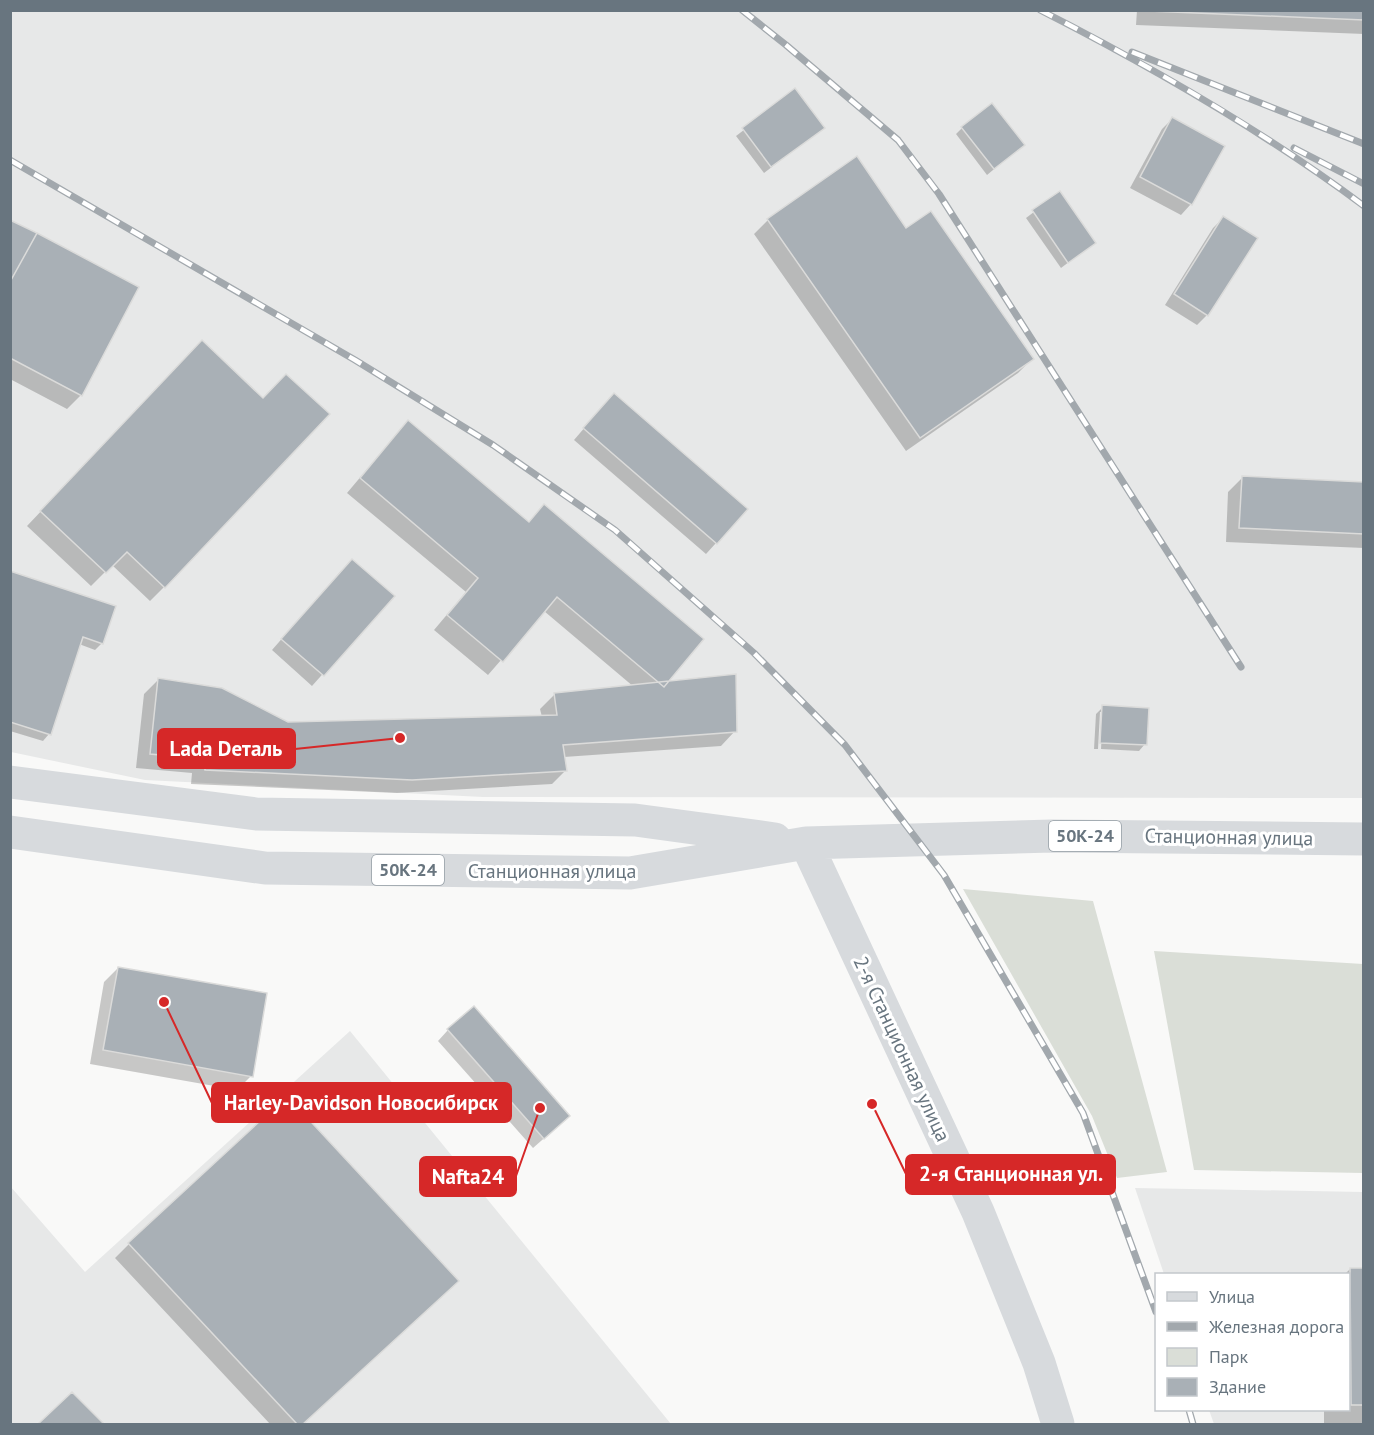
<svg xmlns="http://www.w3.org/2000/svg" width="1374" height="1435" viewBox="0 0 1374 1435" font-family="'PT Sans',sans-serif">
	<rect width="100%" height="100%" fill="#f9f9f8"/>
	<path fill="#e7e8e8" d="M10,11H1363V798L483,797L145,780L11,752Z
		M350,1031L671,1424H11L10,1186L85,1272Z
		M1135,1188L1363,1192V1424H1214L1209,1410H1348V1274H1164Z"/>
	<path fill="#daded7" d="M963,889L1093,901L1167,1172L1117,1178L1092,1116Z
		M1154,951L1363,964V1173L1194,1170Z"/>
	<path fill="#0003" d="M1137,10H1364V34L1136,25Z
		M795,91L823,128L764,173L736,136Z
		M1172,119L1191,204L1181,215L1130,188L1162,129Z
		M962,128L1023,145L987,175L956,134Z
		M1059,193L1094,243L1061,268L1026,218Z
		M1223,218L1207,315L1197,325L1165,305L1213,228Z
		M768,220L906,230L1032,359L1018,373L906,451L754,234Z
		M10,222L81,395L67,409L10,379Z
		M188,356L164,587L150,601L112,565L91,586L27,526Z
		M604,405L716,543L706,554L574,440Z
		M395,436L528,523L544,506L665,683L735,731L721,746L564,757L566,770L552,784L397,793L191,784L192,773L136,768L144,694L158,680L287,724L542,717L540,709L554,695L634,687L544,611L488,675L434,630L466,592L347,493Z
		M1242,478L1364,483V548L1226,542L1228,492Z
		M341,571L392,596L312,686L272,650Z
		M10,572L102,643L95,650L79,644L49,734L43,741L10,731Z
		M1103,707L1145,744L1139,751L1101,749L1103,712H1100L1098,749H1094L1096,714Z
		M118,968L251,1076L237,1090L90,1064L104,982Z
		M448,1030L558,1126L533,1148L438,1041Z
		M129,1244L443,1294L302,1424H270L115,1258Z
		M1350,1269L1364,1270V1424H1324V1410H1348V1274H1345Z
		M72,1394L102,1424H40Z"/>
	<path fill="#a9b0b6" stroke="#dbdbda" stroke-width="1.5" d="M1364,10V20L1149,11V10Z
		M795,88L825,128L771,167L742,128Z
		M992,103L1025,145L994,169L961,127Z
		M1172,117L1225,146L1192,205L1140,177Z
		M857,156L906,228L931,211L1034,359L920,438L767,219Z
		M1060,191L1096,243L1068,263L1032,210Z
		M1223,216L1258,238L1208,316L1174,294Z
		M10,220L37,233L10,282Z
		M37,233L139,287L82,396L10,358V282Z
		M202,340L263,398L286,374L330,414L165,588L127,552L106,573L40,511Z
		M614,393L748,509L717,544L583,428Z
		M408,420L529,522L544,504L704,639L664,687L557,597L503,662L447,615L478,578L360,478Z
		M1242,476L1364,482V534L1239,528Z
		M352,559L395,596L324,676L281,639Z
		M10,571L116,606L103,644L83,637L51,735L10,722Z
		M736,674L737,732L563,745L567,771L412,780L205,770V759L150,754L158,678L222,688L288,722L557,715L554,693Z
		M1102,705L1149,708L1147,745L1100,743Z
		M118,967L267,993L253,1077L103,1050Z
		M474,1006L570,1116L544,1139L447,1029Z
		M287,1096L459,1281L303,1424H297L128,1243Z
		M1350,1268H1364V1405H1351Z
		M72,1392L104,1424H38Z"/>
	<g fill="none" stroke-linecap="round" stroke-linejoin="round">
		<path stroke="#d7dadd" stroke-width="33" d="M10,782L256,814L635,820L775,839
			M10,832L265,868L630,873L806,843L1052,836L1364,839
			M806,843L978,1212L1039,1363L1058,1424"/>
		<g stroke="#a2a8ad" stroke-width="7">
			<path id="rail" d="M742,10L786,45L898,140L939,194L1241,667
				M1040,10C1154,68 1262,130 1364,206
				M1132,52L1364,144
				M1294,148L1364,184
				M10,160L355,360L493,445L615,530L754,653L845,745L944,875L1083,1113L1156,1312
				M1189,1410L1193,1424"/>
		</g>
		<use href="#rail" stroke="#fff" stroke-width="4.5" stroke-dasharray="14" stroke-linecap="butt"/>
	</g>
	<g text-anchor="middle" stroke-width="6" stroke-linejoin="round" paint-order="stroke">
		<g fill="#fff" stroke="#959ea5" stroke-width="1.5">
			<rect x="1049" y="821" width="72" height="30" rx="4.5"/>
			<rect x="372" y="855" width="72" height="30" rx="4.5"/>
		</g>
		<g font-size="18" font-weight="bold" fill="#68757f">
			<text x="1085" y="842">50К-24</text>
			<text x="408" y="876">50К-24</text>
		</g>
		<g font-size="20" fill="#68757f" stroke="#fff">
			<text transform="translate(1229 837) rotate(1)" y="7">Станционная улица</text>
			<text x="552" y="878">Станционная улица</text>
			<text transform="translate(902 1049) rotate(65)" y="7">2-я Станционная улица</text>
		</g>
	</g>
	<path fill="none" stroke="#d62828" stroke-width="2" d="M400 738L295 749M164 1002L212 1103M872 1104L906 1174M540 1108L516 1176"/>
	<g fill="#d62828" stroke="#fff" stroke-width="2">
		<circle cx="400" cy="738" r="6"/>
		<circle cx="164" cy="1002" r="6"/>
		<circle cx="872" cy="1104" r="6"/>
		<circle cx="540" cy="1108" r="6"/>
	</g>
	<g fill="#d62828" stroke="#d62828" stroke-width="2">
		<rect x="158" y="729" width="137" height="39" rx="6"/>
		<rect x="212" y="1083" width="299" height="39" rx="6"/>
		<rect x="906" y="1155" width="209" height="39" rx="6"/>
		<rect x="420" y="1157" width="96" height="39" rx="6"/>
	</g>
	<g font-size="21" text-anchor="middle" font-weight="bold" fill="#fff">
		<text x="226" y="756">Lada Dеталь</text>
		<text x="361" y="1110">Harley-Davidson Новосибирск</text>
		<text x="1011" y="1181">2-я Станционная ул.</text>
		<text x="468" y="1184">Nafta24</text>
	</g>
	<rect width="1374" height="1435" fill="none" stroke="#68757f" stroke-width="24"/>
	<rect x="1155" y="1273" width="195" height="138" fill="#ffffff" stroke="#c3c8cc" stroke-width="1.5"/>
	<rect x="1167" y="1292" width="30" height="9" fill="#d7dadd" stroke="#c3c8cc" stroke-width="1.5"/>
	<text x="1209" y="1303" font-size="18" fill="#68757f">Улица</text>
	<rect x="1167" y="1322" width="30" height="9" fill="#a2a8ad" stroke="#c3c8cc" stroke-width="1.5"/>
	<text x="1209" y="1333" font-size="18" fill="#68757f">Железная дорога</text>
	<rect x="1167" y="1348" width="30" height="18" fill="#daded7" stroke="#c3c8cc" stroke-width="1.5"/>
	<text x="1209" y="1363" font-size="18" fill="#68757f">Парк</text>
	<rect x="1167" y="1378" width="30" height="18" fill="#a9b0b6" stroke="#c3c8cc" stroke-width="1.5"/>
	<text x="1209" y="1393" font-size="18" fill="#68757f">Здание</text>
</svg>
